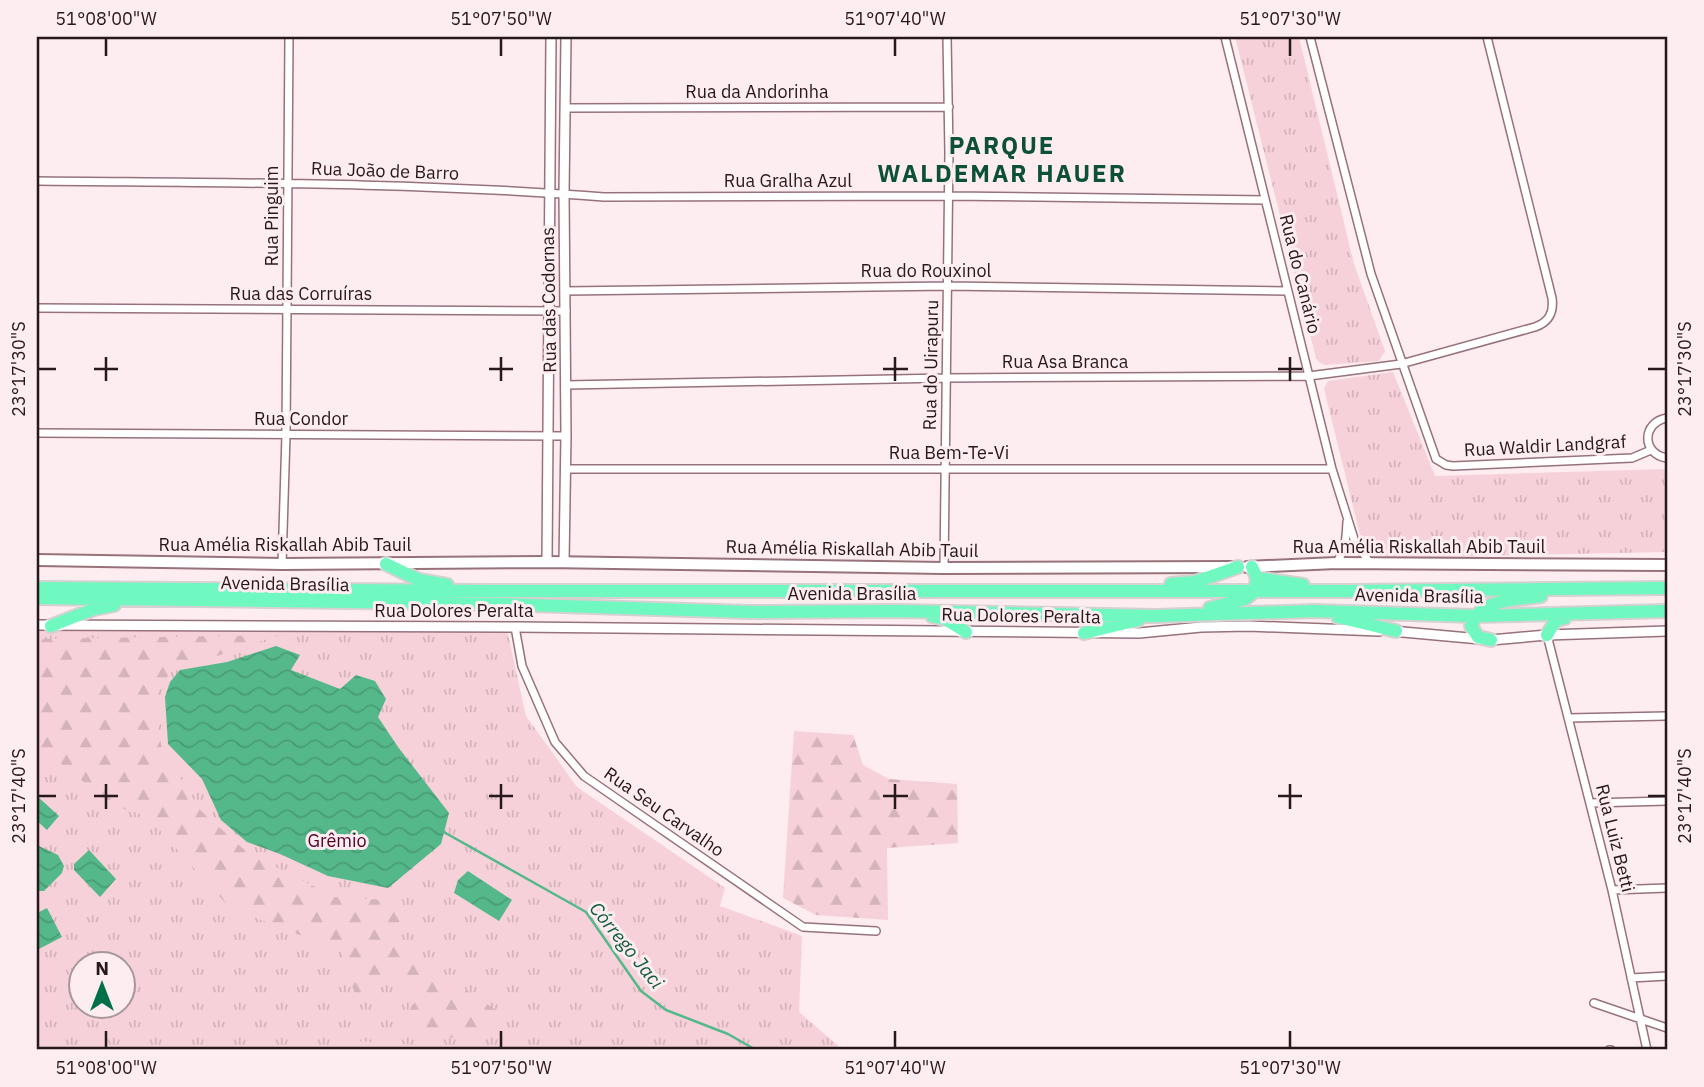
<svg xmlns="http://www.w3.org/2000/svg" width="1704" height="1087" viewBox="0 0 1704 1087" font-family="'IBM Plex Sans',sans-serif">
	<defs>
		<pattern id="grass-tufts" width="24" height="20" patternUnits="userSpaceOnUse" patternTransform="scale(1.75)"><rect width="24" height="20" fill="#f7d1da"/><path d="M3 7l-1-3M5 7V3M7 7l1-3M15 17l-1-3M17 17v-4M19 17l1-3" fill="none" stroke="#d4b3ba"/></pattern>
		<pattern id="forest-firs" width="22" height="20" patternUnits="userSpaceOnUse" patternTransform="scale(1.75)"><rect width="22" height="20" fill="#f7d1da"/><path d="M5 1l3.5 6h-7zM16 11l3.5 6h-7z" fill="#d4b3ba"/></pattern>
		<pattern id="water-waves" width="16" height="10" patternUnits="userSpaceOnUse" patternTransform="scale(1.75)"><rect width="16" height="10" fill="#54b88a"/><path d="M0 5q4-4 8 0t8 0" fill="none" stroke="#499d76"/></pattern>
	</defs>
	<rect width="100%" height="100%" fill="#fdecf0"/>
	<path fill="url(#grass-tufts)" fill-rule="evenodd" d="M1235,37H1299L1354,264L1385,351L1379,361L1325,365L1319,362L1316,358Z
		M1393,372L1435,476L1667,469V552L1392,558L1373,552L1362,543L1324,389L1328,381Z
		M37,629L507,630L526,716L577,787L725,888L720,906L802,936L799,1012L843,1050H37ZM80,964H122V1006H80Z"/>
	<path fill="url(#forest-firs)" d="M279,635L170,672L153,701L162,749L201,811L248,853L335,897L403,901L396,942L503,1015L464,1039L398,1031L420,993L395,977L358,1004L341,951L230,908L147,816L114,806L40,747L37,741V639Z
		M794,731L853,735L863,765L889,779L957,784L958,843L887,848L888,920L816,915L783,898Z"/>
	<path fill="#f7d1da" d="M360,1041L440,1047V1050H360Z"/>
	<path fill="url(#water-waves)" d="M276,646L300,655L291,670L340,689L356,675L375,681L386,699L378,717L398,747L449,813L441,844L388,888L328,876L280,854L247,842L221,820L202,779L168,744L165,697L170,682L180,670L227,662Z
		M37,796L59,816L47,830L37,821Z
		M37,845L58,855L64,866L62,873L44,891H37Z
		M89,850L116,879L100,897L74,870V864Z
		M468,871L512,900L499,921L454,893L458,880Z
		M47,908L62,937L37,950V913Z"/>
	<g fill="none" stroke-linecap="round" stroke-linejoin="round">
		<path stroke="#54b88a" stroke-width="2.5" d="M442,831L586,912L641,991L666,1010L728,1034L756,1050"/>
		<g stroke="#97727b" stroke-width="10">
			<path id="minor" d="M1225,37L1332,469L1355,542L1370,563
				M1310,37L1371,274L1436,459L1446,465L1453,466L1632,458L1651,450
				M565,108L949,107
				M37,181C226,183 416,182 604,197L949,196L1265,200
				M565,291L948,286L1288,291
				M37,308L566,311
				M566,385L946,378L1309,376L1401,364L1535,327C1549,322 1554,313 1552,298L1487,37
				M1667,418C1642,422 1641,454 1667,458
				M37,433L566,436
				M566,469H1332
				M1336,563C1346,550 1346,539 1347,522
				M282,564L286,435L289,37
				M944,568L949,153L947,37
				M515,627L522,666L555,742L584,776L803,927L876,931
				M1547,635L1612,890L1647,1050
				M1568,718L1667,716
				M1590,803L1667,801
				M1612,890L1667,888
				M1631,978L1667,976
				M1594,1003L1667,1028
				M1609,1050H1611"/>
		</g>
		<g stroke="#97727b" stroke-width="12">
			<path id="tertiary" d="M547,562L551,37
				M564,562L566,436L564,193L566,37
				M37,625L515,627L1139,633L1201,627L1249,626L1379,631
				M1392,631L1491,640L1547,635L1667,631"/>
		</g>
		<g stroke="#97727b" stroke-width="14">
			<path id="secondary" d="M37,560L282,564L547,562L944,568L1231,567
				M1247,567L1336,563L1667,565"/>
		</g>
		<g stroke="#d4d1d1" stroke-width="16">
			<path id="trunk" d="M386,564L419,580L447,585
				M1257,578L1303,585
				M1171,584L1195,582L1238,567
				M37,588L489,591H1352L1667,588
				M37,598L504,604L749,612L897,611L1156,616L1314,611L1474,616L1667,611
				M1210,608L1245,599L1255,591L1257,578L1252,567
				M932,616L945,619L966,632
				M1338,617L1396,631
				M51,626L94,609L114,605
				M1084,633L1138,620
				M1547,635L1556,620L1565,618
				M1491,640L1478,637L1471,626C1481,598 1515,600 1541,596"/>
		</g>
		<use href="#minor" stroke="#fff" stroke-width="7"/>
		<use href="#tertiary" stroke="#fff" stroke-width="9"/>
		<use href="#secondary" stroke="#fff" stroke-width="10"/>
		<use href="#trunk" stroke="#6ff8c0" stroke-width="12"/>
	</g>
	<path fill="none" stroke="#26181b" stroke-width="2.5" d="M106,38V56M501,38V56M895,38V56M1290,38V56M106,357V381M501,357V381M895,357V381M1290,357V381M38,369H56M94,369H118M489,369H513M883,369H908M1278,369H1302M1648,369H1666M106,784V809M501,784V809M895,784V809M1290,784V809M38,796H56M94,796H118M489,796H513M883,796H908M1278,796H1302M1648,796H1666M106,1031V1048M501,1031V1048M895,1031V1048M1290,1031V1048"/>
	<g text-anchor="middle" stroke-width="6" stroke-linejoin="round" paint-order="stroke">
		<g font-size="18" fill="#26181b" stroke="#fdecf0">
			<text x="757" y="98">Rua da Andorinha</text>
			<text transform="translate(385 171) rotate(2)" y="6">Rua João de Barro</text>
			<text x="788" y="187">Rua Gralha Azul</text>
			<text transform="translate(272 216) rotate(-90)" y="6">Rua Pinguim</text>
			<text x="926" y="277">Rua do Rouxinol</text>
			<text transform="translate(1300 274) rotate(76)" y="6">Rua do Canário</text>
			<text x="301" y="300">Rua das Corruíras</text>
			<text transform="translate(549 300) rotate(-91)" y="6">Rua das Codornas</text>
			<text x="1065" y="368">Rua Asa Branca</text>
			<text transform="translate(931 365) rotate(-89)" y="6">Rua do Uirapuru</text>
			<text x="301" y="425">Rua Condor</text>
			<text transform="translate(1545 446) rotate(-3)" y="6">Rua Waldir Landgraf</text>
			<text x="949" y="459">Rua Bem-Te-Vi</text>
			<text x="285" y="551">Rua Amélia Riskallah Abib Tauil</text>
			<text x="1419" y="553">Rua Amélia Riskallah Abib Tauil</text>
			<text transform="translate(852 549) rotate(1)" y="6">Rua Amélia Riskallah Abib Tauil</text>
			<text transform="translate(285 584) rotate(1)" y="6">Avenida Brasília</text>
			<text x="852" y="600">Avenida Brasília</text>
			<text transform="translate(1419 596) rotate(1)" y="6">Avenida Brasília</text>
			<text x="454" y="617">Rua Dolores Peralta</text>
			<text transform="translate(1021 616) rotate(1)" y="6">Rua Dolores Peralta</text>
			<text transform="translate(664 812) rotate(35)" y="6">Rua Seu Carvalho</text>
			<text transform="translate(1615 838) rotate(76)" y="6">Rua Luiz Betti</text>
		</g>
		<g font-size="18" fill="#520024" stroke="#fdecf0">
			<text x="337" y="847">Grêmio</text>
		</g>
		<g font-size="19" font-style="italic" fill="#0c5b3d" stroke="#fdecf0">
			<text transform="translate(627 945) rotate(51)" y="7">Córrego Jaci</text>
		</g>
		<g font-size="24" font-weight="bold" letter-spacing="2" fill="#0c5136" stroke="#fdecf0">
			<text x="1002" y="154">PARQUE<tspan x="1002" dy="28">WALDEMAR HAUER</tspan></text>
		</g>
	</g>
	<rect width="1704" height="1087" fill="none" stroke="#fdecf0" stroke-width="77"/>
	<g transform="translate(102 985)"><circle r="33" fill="#fdecf0" stroke="#a7979b" stroke-width="2"/>
	<path d="M0-5L12 26L0 18L-12 26Z" fill="#00704a"/>
	<text y="-10" font-size="19" font-weight="bold" text-anchor="middle" fill="#26181b">N</text>
	</g>
	<rect x="38" y="38" width="1628" height="1010" fill="none" stroke="#26181b" stroke-width="2.5"/>
	<g font-size="18" text-anchor="middle" fill="#26181b">
		<text x="106" y="25">51°08'00"W</text>
		<text x="501" y="25">51°07'50"W</text>
		<text x="895" y="25">51°07'40"W</text>
		<text x="1290" y="25">51°07'30"W</text>
		<text transform="translate(19 369) rotate(-90)" y="6">23°17'30"S</text>
		<text transform="translate(1685 369) rotate(-90)" y="6">23°17'30"S</text>
		<text transform="translate(19 796) rotate(-90)" y="6">23°17'40"S</text>
		<text transform="translate(1685 796) rotate(-90)" y="6">23°17'40"S</text>
		<text x="106" y="1074">51°08'00"W</text>
		<text x="501" y="1074">51°07'50"W</text>
		<text x="895" y="1074">51°07'40"W</text>
		<text x="1290" y="1074">51°07'30"W</text>
	</g>
</svg>
